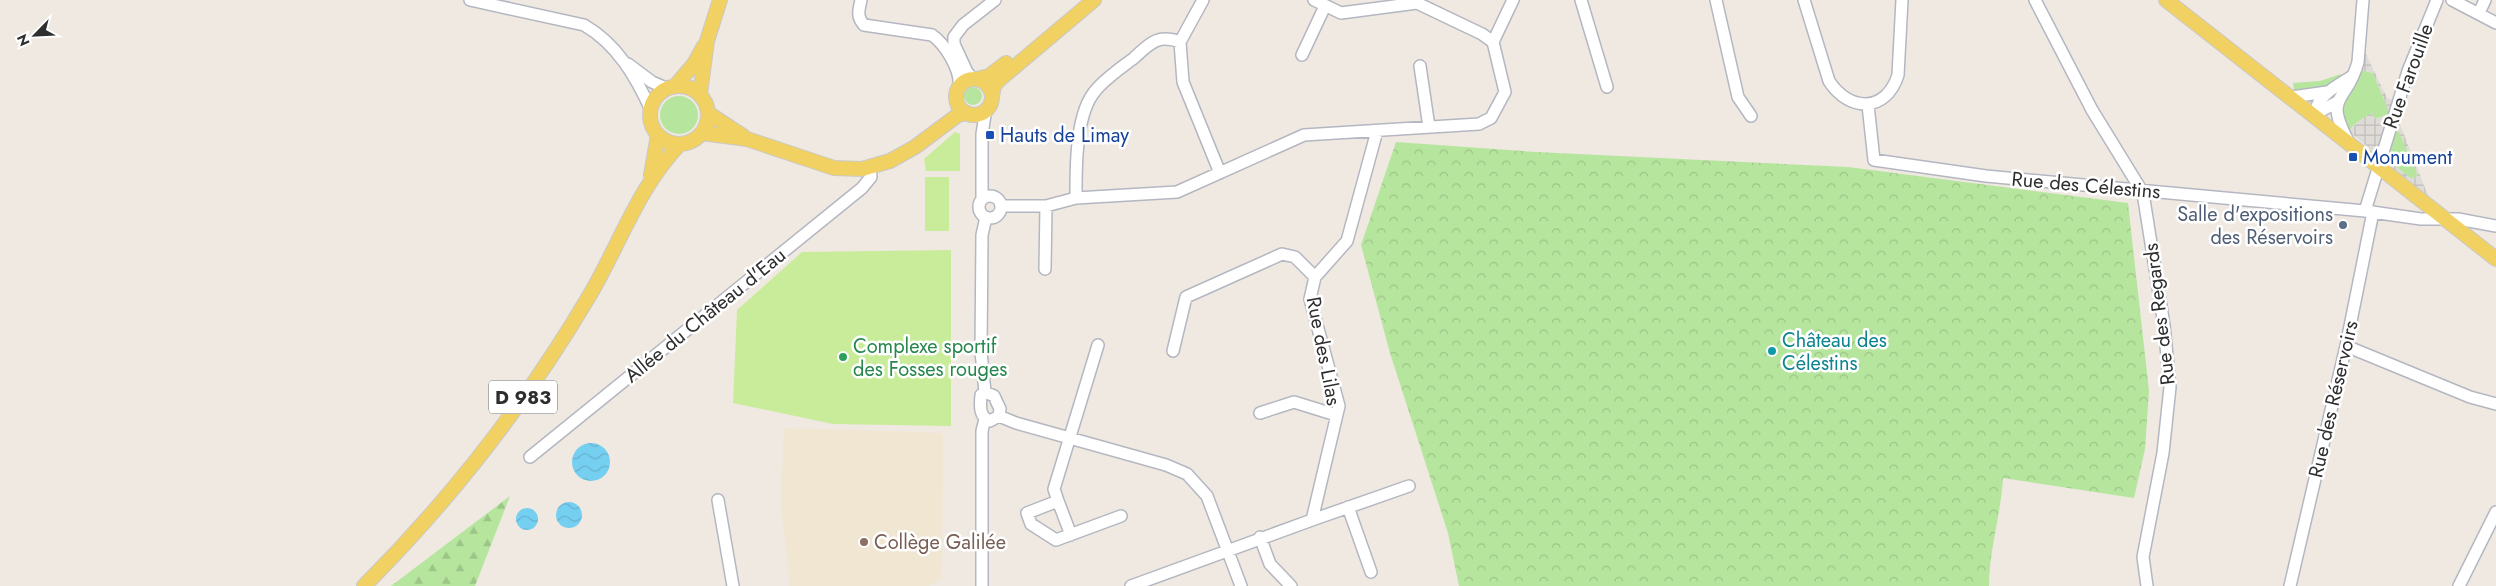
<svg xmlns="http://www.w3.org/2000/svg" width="2496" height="586" viewBox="0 0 2496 586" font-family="Jost,sans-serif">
	<defs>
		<pattern id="forest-firs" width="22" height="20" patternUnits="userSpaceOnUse" patternTransform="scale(1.25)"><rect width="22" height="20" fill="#b6e59e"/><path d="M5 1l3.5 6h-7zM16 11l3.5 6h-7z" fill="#9dc588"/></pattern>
		<pattern id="park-crowns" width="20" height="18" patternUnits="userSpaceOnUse" patternTransform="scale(1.25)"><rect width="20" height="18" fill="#b6e59e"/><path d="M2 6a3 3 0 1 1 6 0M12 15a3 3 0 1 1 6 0" fill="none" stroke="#9dc588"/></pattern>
		<pattern id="plaza-grid" width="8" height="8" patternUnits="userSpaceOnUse" patternTransform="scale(1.25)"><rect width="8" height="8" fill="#dfdcd8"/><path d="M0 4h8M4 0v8" fill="none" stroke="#c0bdba"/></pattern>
		<pattern id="water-waves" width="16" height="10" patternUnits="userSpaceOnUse" patternTransform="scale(1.25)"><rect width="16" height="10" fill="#75cff0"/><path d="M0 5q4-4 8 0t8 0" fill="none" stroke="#66b2ce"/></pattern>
	</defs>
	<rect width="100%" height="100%" fill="#efe9e1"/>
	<path fill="#f0e6d1" d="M784,428L943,433L942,579L928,586H790L781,505Z"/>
	<path fill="#b6e59e" d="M2361,70L2373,73L2390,114L2375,119L2372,114L2355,124L2349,131L2344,126L2340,107L2355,85Z
		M2341,74L2342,77L2318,90H2294L2293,83L2320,81Z
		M964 96a9 9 0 1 1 18 0a9 9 0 1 1-18 0Z
		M660 115a19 19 0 1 1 38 0a19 19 0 1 1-38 0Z
		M2399,131L2418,176L2411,179L2383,156L2391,134Z"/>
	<path fill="url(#forest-firs)" d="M510,496L475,586H391Z"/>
	<path fill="url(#park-crowns)" d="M1396,142L1536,152L1848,167L2128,203L2149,391L2145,449L2134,498L2003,478C2001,514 1989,550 1989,586H1459L1448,533L1390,353L1361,245Z"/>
	<path fill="#c9ec9a" d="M955,132L960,134V171H926L924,159Z
		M925,177H949V231H925Z
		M951,250V426L833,424L733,403L737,310L802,252Z"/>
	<path fill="url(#plaza-grid)" d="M2364,50L2387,98L2395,100L2377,155L2349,131L2360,120L2372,113L2375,119L2390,114L2373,73L2361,70Z
		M2400,107L2399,122L2429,198L2382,159L2383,156L2411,179L2418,176L2399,132L2391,134Z"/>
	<path fill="url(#water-waves)" d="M572 462a19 19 0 1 1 38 0a19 19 0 1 1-38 0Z
		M556 515a13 13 0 1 1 26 0a13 13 0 1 1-26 0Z
		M516 519a11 11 0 1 1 22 0a11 11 0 1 1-22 0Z"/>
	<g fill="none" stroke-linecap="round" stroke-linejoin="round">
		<g stroke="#b4b7c1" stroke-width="14">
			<path id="minor" d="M470,0L584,25C617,44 636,77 651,110
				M861,0C859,10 856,16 864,25L932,35C945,44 961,70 959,86
				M1314,0L1341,13L1417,3L1482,34L1493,42
				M1581,0L1607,87
				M1716,0L1738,97L1751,116
				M1804,0L1829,81C1849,112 1886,113 1898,75L1902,0
				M2035,0L2092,110L2143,193L2164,325L2170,387L2163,453L2143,557L2147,586
				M2452,0L2496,23
				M2479,13L2485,0
				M1180,42L1183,82L1220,173
				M1493,42L1513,0
				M1302,55L1325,6
				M628,64L652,82L666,88
				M1420,66L1429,127
				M973,79L967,72L954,44V37L963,25L995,0
				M2292,97L2327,92
				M1868,105L1874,160L1986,176L2365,211L2421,219H2458L2496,226
				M2314,115C2318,95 2335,87 2351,77
				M2314,115L2337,102
				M2348,141C2323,93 2347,104 2358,62L2363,0
				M979 207a11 11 0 1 1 22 0a11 11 0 1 1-22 0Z
				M1076,198C1076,169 1075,113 1096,90C1106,78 1121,68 1134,58C1150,43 1158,34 1180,42L1203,0
				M982,199V134L986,109
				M1001,206H1046L1076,198L1177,192L1304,135L1479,124L1491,118L1505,92L1493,42
				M2365,211L2408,71L2437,0
				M1045,269L1046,206
				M1098,345L1054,489L1058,501L1027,513L1031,524L1056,540L1121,516
				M2346,346L2470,397L2496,404
				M1173,351L1186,297L1282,254L1295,257L1315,277
				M985,392L981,352L982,235L986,217
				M985,392L994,396L1000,409L999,416L990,421C979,417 980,406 981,395Z
				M1260,413L1294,402L1336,415
				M999,416L1016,423L1166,465L1187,474L1207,496L1241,586
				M530,457L862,188L871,177L870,168
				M718,500L733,586
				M1058,501L1071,535
				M1348,507L1371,572
				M1312,520L1409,486
				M1260,537L1270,564L1291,586
				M982,586V431L985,419
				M1131,586L1312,520L1339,406L1310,299L1315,277L1347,241L1377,131
				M2290,586L2346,346L2373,212
				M2459,586L2496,512"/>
		</g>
		<g stroke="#c9c9c9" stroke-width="16">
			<path id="major" d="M2166,0L2496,259
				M977,79L989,76L1006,63
				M956 97a18 18 0 1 1 36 0a18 18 0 1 1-36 0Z
				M676,85L694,64L704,46
				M650 115a29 29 0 1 1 58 0a29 29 0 1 1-58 0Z
				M700,94L707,41L720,0
				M992,96L994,86L999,80L1094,0
				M708,113L743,136
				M702,133L747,139L834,168L862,169L890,161L915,147L958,115L967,113
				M651,175L658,135
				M364,586C451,499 528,400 591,293C620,243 639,186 680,144"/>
		</g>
		<use href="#minor" stroke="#fff" stroke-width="11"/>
		<use href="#major" stroke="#f2d163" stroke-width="14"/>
	</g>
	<g fill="#1a4fb4" stroke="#fff" stroke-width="2">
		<rect x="985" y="130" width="10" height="10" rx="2.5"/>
		<rect x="2348" y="152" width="10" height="10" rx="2.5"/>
	</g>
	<circle fill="#5c6f8a" stroke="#fff" stroke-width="2" cx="2343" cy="225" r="5"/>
	<circle fill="#0f9aa8" stroke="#fff" stroke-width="2" cx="1772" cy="351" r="5"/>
	<circle fill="#2e9e5b" stroke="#fff" stroke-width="2" cx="843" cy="357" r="5"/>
	<circle fill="#8d6e63" stroke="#fff" stroke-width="2" cx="864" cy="542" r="5"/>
	<g text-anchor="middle" stroke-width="5" stroke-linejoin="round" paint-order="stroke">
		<rect fill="#fff" stroke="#6d6d6d" stroke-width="1" x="489" y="380.5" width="68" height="33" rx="4"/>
		<g font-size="19" font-weight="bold" fill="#2e2e2e">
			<text x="523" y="404">D 983</text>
		</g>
		<g font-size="20" fill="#2e2e2e" stroke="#fff">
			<text transform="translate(2408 76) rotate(-70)" y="7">Rue Farouille</text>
			<text transform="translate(2086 185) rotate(5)" y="7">Rue des Célestins</text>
			<text transform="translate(2159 314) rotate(-97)" y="7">Rue des Regards</text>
			<text transform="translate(705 315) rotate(-39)" y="7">Allée du Château d'Eau</text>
			<text transform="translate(1324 351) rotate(79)" y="7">Rue des Lilas</text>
			<text transform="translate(2333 399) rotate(-77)" y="7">Rue des Réservoirs</text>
		</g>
		<g font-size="20" fill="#164399" stroke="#fff" text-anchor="start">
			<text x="1000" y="142">Hauts de Limay</text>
			<text x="2363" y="164">Monument</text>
		</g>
		<g font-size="20" fill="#4e5e75" stroke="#fff" text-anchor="end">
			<text x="2333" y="221">Salle d'expositions<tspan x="2333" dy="23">des Réservoirs</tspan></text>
		</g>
		<g font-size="20" fill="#0d838f" stroke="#fff" text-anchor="start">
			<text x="1782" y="347">Château des<tspan x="1782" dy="23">Célestins</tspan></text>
		</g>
		<g font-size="20" fill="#27864d" stroke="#fff" text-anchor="start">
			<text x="853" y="353">Complexe sportif<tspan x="853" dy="23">des Fosses rouges</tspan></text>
		</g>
		<g font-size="20" fill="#785e54" stroke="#fff" text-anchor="start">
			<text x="874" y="549">Collège Galilée</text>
		</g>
	</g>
	<g transform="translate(35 35) rotate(246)" stroke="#ffffff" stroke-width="4" paint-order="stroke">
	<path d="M0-4L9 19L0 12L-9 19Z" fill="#2e2e2e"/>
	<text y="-8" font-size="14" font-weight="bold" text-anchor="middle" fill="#2e2e2e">N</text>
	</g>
</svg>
